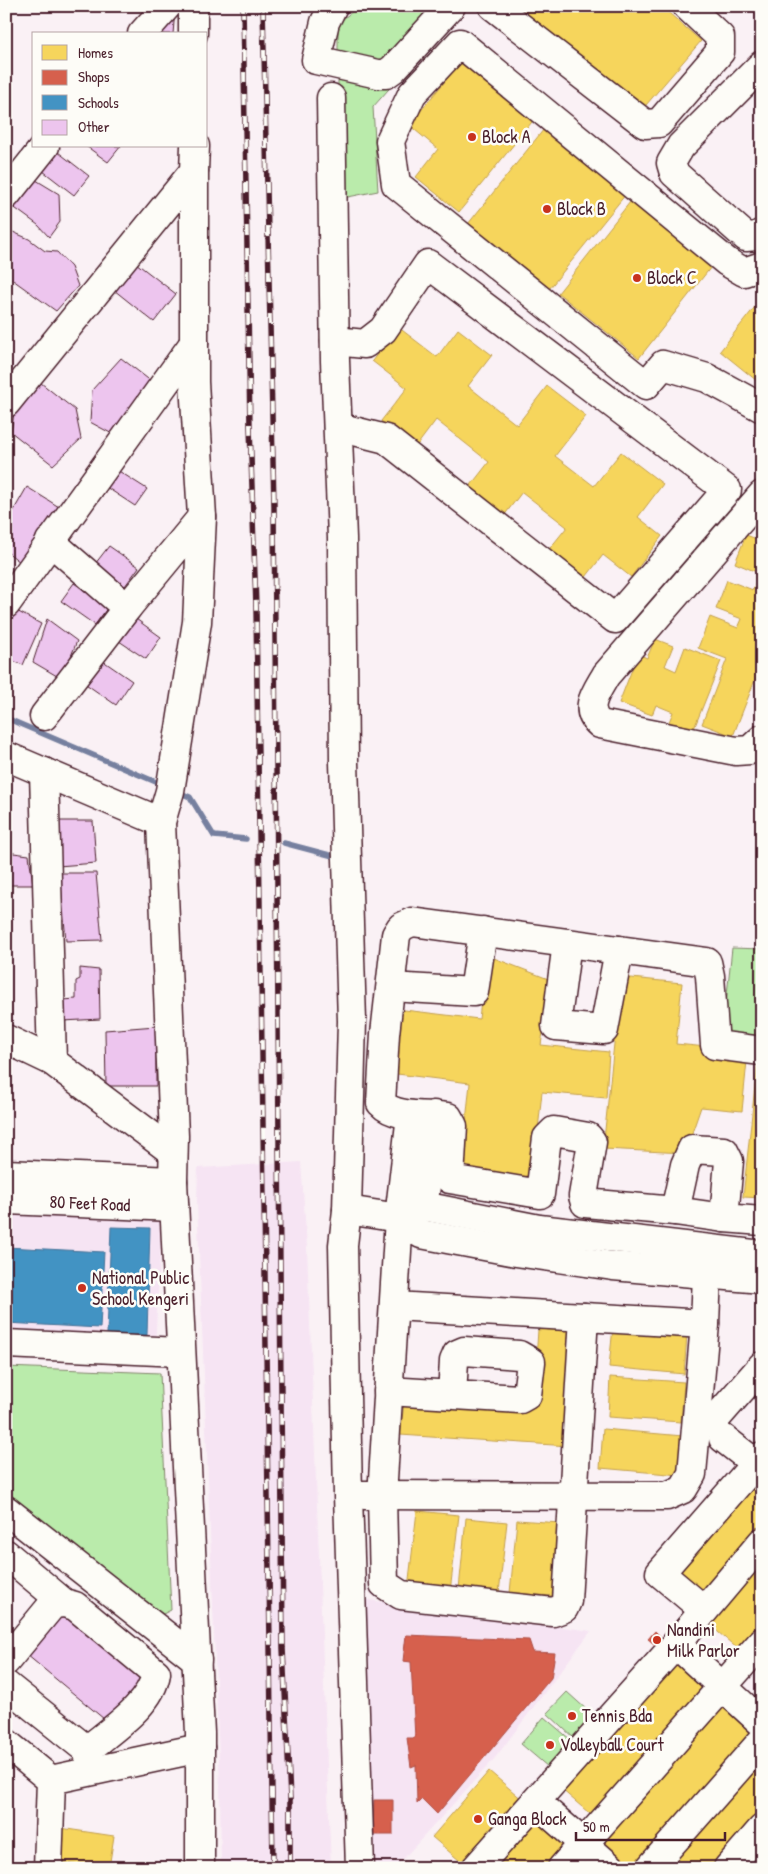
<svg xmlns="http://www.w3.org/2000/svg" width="768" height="1874" viewBox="0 0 768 1874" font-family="'Patrick Hand',sans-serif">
	<rect width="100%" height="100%" fill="#faf1f5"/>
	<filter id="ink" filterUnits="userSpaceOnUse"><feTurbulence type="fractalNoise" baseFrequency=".02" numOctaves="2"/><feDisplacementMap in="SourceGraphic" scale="10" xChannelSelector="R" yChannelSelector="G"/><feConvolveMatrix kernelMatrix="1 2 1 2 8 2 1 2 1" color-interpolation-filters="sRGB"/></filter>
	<g filter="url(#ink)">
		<path fill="#f6e4f3" d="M301,1162L307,1247L331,1868H221L220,1786L197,1200L198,1168Z
			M6,1214L162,1221L154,1365L6,1356Z
			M361,1599L591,1631L495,1758L395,1868H355Z"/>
		<path fill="#baebab" stroke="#82856b" d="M359,6H431L449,21L373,107L378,191L338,199V23Z
			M732,948L762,949V1036L723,1032Z
			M6,1367L160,1373L171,1610L163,1614L6,1495Z
			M567,1692L597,1719L577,1741L547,1713Z
			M544,1717L578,1746L555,1773L521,1744Z"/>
		<path fill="#f6d55c" stroke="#c29e4d" d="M519,6H661L701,41L640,112Z
			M464,58L536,117L459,212L416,177L438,149L409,125Z
			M544,129L626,194L549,289L468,224Z
			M634,197L715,262L639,358L558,293Z
			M762,298V385L720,351Z
			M398,327L437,357L458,329L492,355L468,386L517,425L547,386L586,416L555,456L594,486L621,452L663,484L638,517L662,536L631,577L603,555L579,586L542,558L567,527L522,492L500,521L464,494L489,462L436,420L415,448L381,421L407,388L372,361Z
			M746,535L762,541V662L733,736L702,724L727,659L698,648L710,617L738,628L742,619L716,609L727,580L753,590L759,573L735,563Z
			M655,639L673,646L665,666L676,671L685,647L721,661L693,731L669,722L673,712L656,705L652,715L619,703L638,654L647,658Z
			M486,955L551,980L541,1045L609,1052L606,1098L542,1092L533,1177L461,1170L470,1083L389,1073L396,1009L479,1019Z
			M621,977L682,983L676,1044L748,1051L742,1111L701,1107L685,1153L603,1149Z
			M758,1058H762V1198L743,1197Z
			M577,1327L569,1446L400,1435L405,1396L533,1404L538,1330Z
			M613,1327L687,1334L684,1374L609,1367Z
			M610,1377L684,1382L681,1422L608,1417Z
			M603,1429L683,1436L680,1475L600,1468Z
			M762,1472V1535L704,1602L673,1572Z
			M417,1511L459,1515L450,1592L408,1588Z
			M466,1518L507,1522L499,1593L459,1589Z
			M517,1520L560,1523L553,1596L510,1593Z
			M762,1553V1634L745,1655L705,1621Z
			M679,1650L715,1680L596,1819L561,1789Z
			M716,1701L756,1736L644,1868H629L597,1841Z
			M762,1746V1820L722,1868H660Z
			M489,1771L524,1801L467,1867L432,1837Z
			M541,1817L574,1847L556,1868H494Z
			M60,1828L114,1836L109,1868L55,1862Z
			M762,1842V1868H741Z"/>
		<path fill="#d6604d" stroke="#ac4c43" d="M655,1631L665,1641L659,1648L648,1639Z
			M406,1635L529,1640L533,1652L555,1653L551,1678L437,1814L422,1799L417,1804L416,1765L411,1767L407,1738H415L411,1662L403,1661Z
			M374,1800H393V1835H373Z"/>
		<path fill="#4393c3" stroke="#457095" d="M111,1227L150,1228L147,1335L107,1334Z
			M6,1247L104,1252L100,1328L6,1323Z"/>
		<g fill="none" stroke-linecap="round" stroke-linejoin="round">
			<path stroke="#76809f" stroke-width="5.5" d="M6,718L163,785
				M178,792L190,797L214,836L246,839
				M284,843L337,857"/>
		</g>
		<path fill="#edc5ee" stroke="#4a1f2b" d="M175,10L173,34H148Z
			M86,146H121L108,162Z
			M58,152L89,176L74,195L43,171Z
			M31,177L59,194L60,222L49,237L38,225L12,206Z
			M6,229L29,239L45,251L57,252L71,267L78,286L56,311L6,275Z
			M136,263L176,294L154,322L114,290Z
			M121,358L152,382L116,436L90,422L92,390Z
			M36,379L75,410L81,439L53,465L11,432L15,407Z
			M114,468L147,489L135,506L103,485Z
			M27,487L59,507L20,562L6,551V524Z
			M109,546L139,567L125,586L95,564Z
			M74,583L108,607L95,625L61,601Z
			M11,608L41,624L23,665L6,658V613Z
			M129,614L161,637L146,659L113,637Z
			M47,619L77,641L62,679L33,662Z
			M96,656L132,681L116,705L80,680Z
			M58,821H93L96,863L58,866Z
			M6,852L29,855L33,885H6Z
			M60,873H96L102,940L66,941Z
			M80,968L99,970L100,1019L63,1021V1000L76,999V981L80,979Z
			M156,1026V1086H106L105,1030Z
			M65,1609L148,1677L110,1724L27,1655Z"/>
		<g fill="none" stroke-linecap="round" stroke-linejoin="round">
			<g stroke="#4a1f2b" stroke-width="31">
				<g id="minor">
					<path d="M193,6V34"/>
					<path d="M333,6L325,22L316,60L378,74H386L393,69L451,6"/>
					<path d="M493,6L645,124L659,123L720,52V37L687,6"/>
					<path d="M142,34L167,6"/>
					<path d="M762,65L681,146L671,163L674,173L746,237L757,236L762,233"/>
					<path d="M331,98L335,361L342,538L344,762L352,1021L347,1210L343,1245L348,1495L360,1868"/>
					<path d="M194,171V382L202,517L197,622L170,791L161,822L174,1136L173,1181L200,1733V1868"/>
					<path d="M6,195L45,146"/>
					<path d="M762,266L744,272L727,262L460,43L412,94L390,141L396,184L646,385L663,365L707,378L762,408"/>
					<path d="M335,341L365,344L383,330L428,264L727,490L615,619L386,439L338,427"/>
					<path d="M6,403L194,171L195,146"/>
					<path d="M762,495L606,675C597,691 582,709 600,724L736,751L750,750L762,739"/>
					<path d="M50,541L127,608"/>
					<path d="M6,604L194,343"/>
					<path d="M44,716L127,608L202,517"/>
					<path d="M6,756L161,822"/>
					<path d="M44,772L52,1061"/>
					<path d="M567,943L556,1026L604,1030L619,950"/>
					<path d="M391,987L474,992L483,931"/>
					<path d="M6,1039L52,1061L173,1152"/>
					<path d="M762,1051L715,1045L710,976L707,962L412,922L401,927L396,935L385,1034L381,1103C396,1119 428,1114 448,1117L453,1126L450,1179L540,1194L547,1138L554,1131L588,1137L592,1142L583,1196L585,1203L675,1211L685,1165L692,1149L724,1151L729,1161L724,1218L762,1221"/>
					<path d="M411,1115L399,1218L382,1496L384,1584L401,1595L553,1612L564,1608L567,1601L584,1317"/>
					<path d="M6,1174L173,1181"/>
					<path id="s1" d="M6,1200L174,1207"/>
					<path d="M423,1206L435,1126L434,1115"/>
					<path d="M347,1210L399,1218L421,1234L516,1252L613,1266L762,1279"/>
					<path d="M675,1211L724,1218"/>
					<path d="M399,1218L423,1206L539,1229L762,1255"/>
					<path d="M394,1306L705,1324"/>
					<path d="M6,1344L180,1352"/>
					<path d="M388,1391L520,1399L527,1395L531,1362L519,1355L464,1351L457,1354L454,1361L452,1395"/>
					<path d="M712,1423L762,1366"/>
					<path d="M723,1438L755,1463"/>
					<path d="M364,1495L667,1496L683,1489L692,1474L705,1324L707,1274"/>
					<path d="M6,1510L197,1660"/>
					<path d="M6,1554L64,1603"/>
					<path d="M704,1610L660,1573L762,1456"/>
					<path d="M676,1644L762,1723"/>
					<path d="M6,1661L53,1604L64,1603L75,1606L156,1673C152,1704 111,1730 87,1750"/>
					<path d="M6,1685L87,1750L92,1767"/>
					<path d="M6,1743L51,1780L48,1868"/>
					<path d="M51,1780L200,1748"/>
					<path d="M536,1802L611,1868"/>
					<path d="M476,1868L676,1644L762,1542"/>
					<path d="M562,1868L762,1642"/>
					<path d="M650,1868L762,1741"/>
					<path d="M728,1868L762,1829"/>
				</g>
			</g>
			<use href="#minor" stroke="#fdfcf7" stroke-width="28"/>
			<g stroke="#4a1f2b" stroke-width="5.5">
				<path id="rail" d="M243,6L250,427L256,607L273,1868
					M263,6L274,506L283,1648L290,1799V1868"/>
			</g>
			<use href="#rail" stroke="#fdfcf7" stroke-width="4" stroke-dasharray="11" stroke-linecap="butt"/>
		</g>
	</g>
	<g fill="#c8321e" stroke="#fdfcf7" stroke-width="2">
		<circle cx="472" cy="137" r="5"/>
		<circle cx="547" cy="209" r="5"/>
		<circle cx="637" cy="278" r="5"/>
		<circle cx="82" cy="1288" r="5"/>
		<circle cx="657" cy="1640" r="5"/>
		<circle cx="572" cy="1716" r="5"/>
		<circle cx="550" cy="1745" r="5"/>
		<circle cx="478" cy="1819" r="5"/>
	</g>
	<g text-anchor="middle" stroke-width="5" stroke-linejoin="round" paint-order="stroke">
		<g font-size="18" fill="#4a1f2b" stroke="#fdfcf7" text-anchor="start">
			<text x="482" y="143">Block A</text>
			<text x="557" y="215">Block B</text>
			<text x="647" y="284">Block C</text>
			<text x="92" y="1284">National Public<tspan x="92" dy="21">School Kengeri</tspan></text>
			<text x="667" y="1636">Nandini<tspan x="667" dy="21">Milk Parlor</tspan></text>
			<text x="582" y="1722">Tennis Bda</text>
			<text x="560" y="1751">Volleyball Court</text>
			<text x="488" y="1825">Ganga Block</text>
		</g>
		<g font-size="18" fill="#4a1f2b" stroke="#fdfcf7">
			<text dy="6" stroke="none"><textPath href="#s1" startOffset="84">80 Feet Road</textPath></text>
		</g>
	</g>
	<rect width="768" height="1874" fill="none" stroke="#fdfcf7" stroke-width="25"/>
	<rect x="12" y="12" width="743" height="1849" fill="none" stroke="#4a1f2b" stroke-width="2" filter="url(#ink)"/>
	<rect x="32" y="32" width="175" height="115" fill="#fdfcf7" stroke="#b5a4a5"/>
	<rect x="42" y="45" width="25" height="15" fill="#f6d55c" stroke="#b5a4a5"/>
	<text x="78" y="58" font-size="15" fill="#4a1f2b">Homes</text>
	<rect x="42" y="70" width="25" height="15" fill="#d6604d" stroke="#b5a4a5"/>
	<text x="78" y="82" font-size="15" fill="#4a1f2b">Shops</text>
	<rect x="42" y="95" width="25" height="15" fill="#4393c3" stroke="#b5a4a5"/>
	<text x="78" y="108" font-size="15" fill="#4a1f2b">Schools</text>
	<rect x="42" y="120" width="25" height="15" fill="#edc5ee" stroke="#b5a4a5"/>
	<text x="78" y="132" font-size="15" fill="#4a1f2b">Other</text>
	<path d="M576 1832v8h149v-8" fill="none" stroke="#4a1f2b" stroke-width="2.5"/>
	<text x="583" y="1832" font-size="15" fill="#4a1f2b" stroke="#fdfcf7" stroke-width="4" paint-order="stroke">50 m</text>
</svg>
